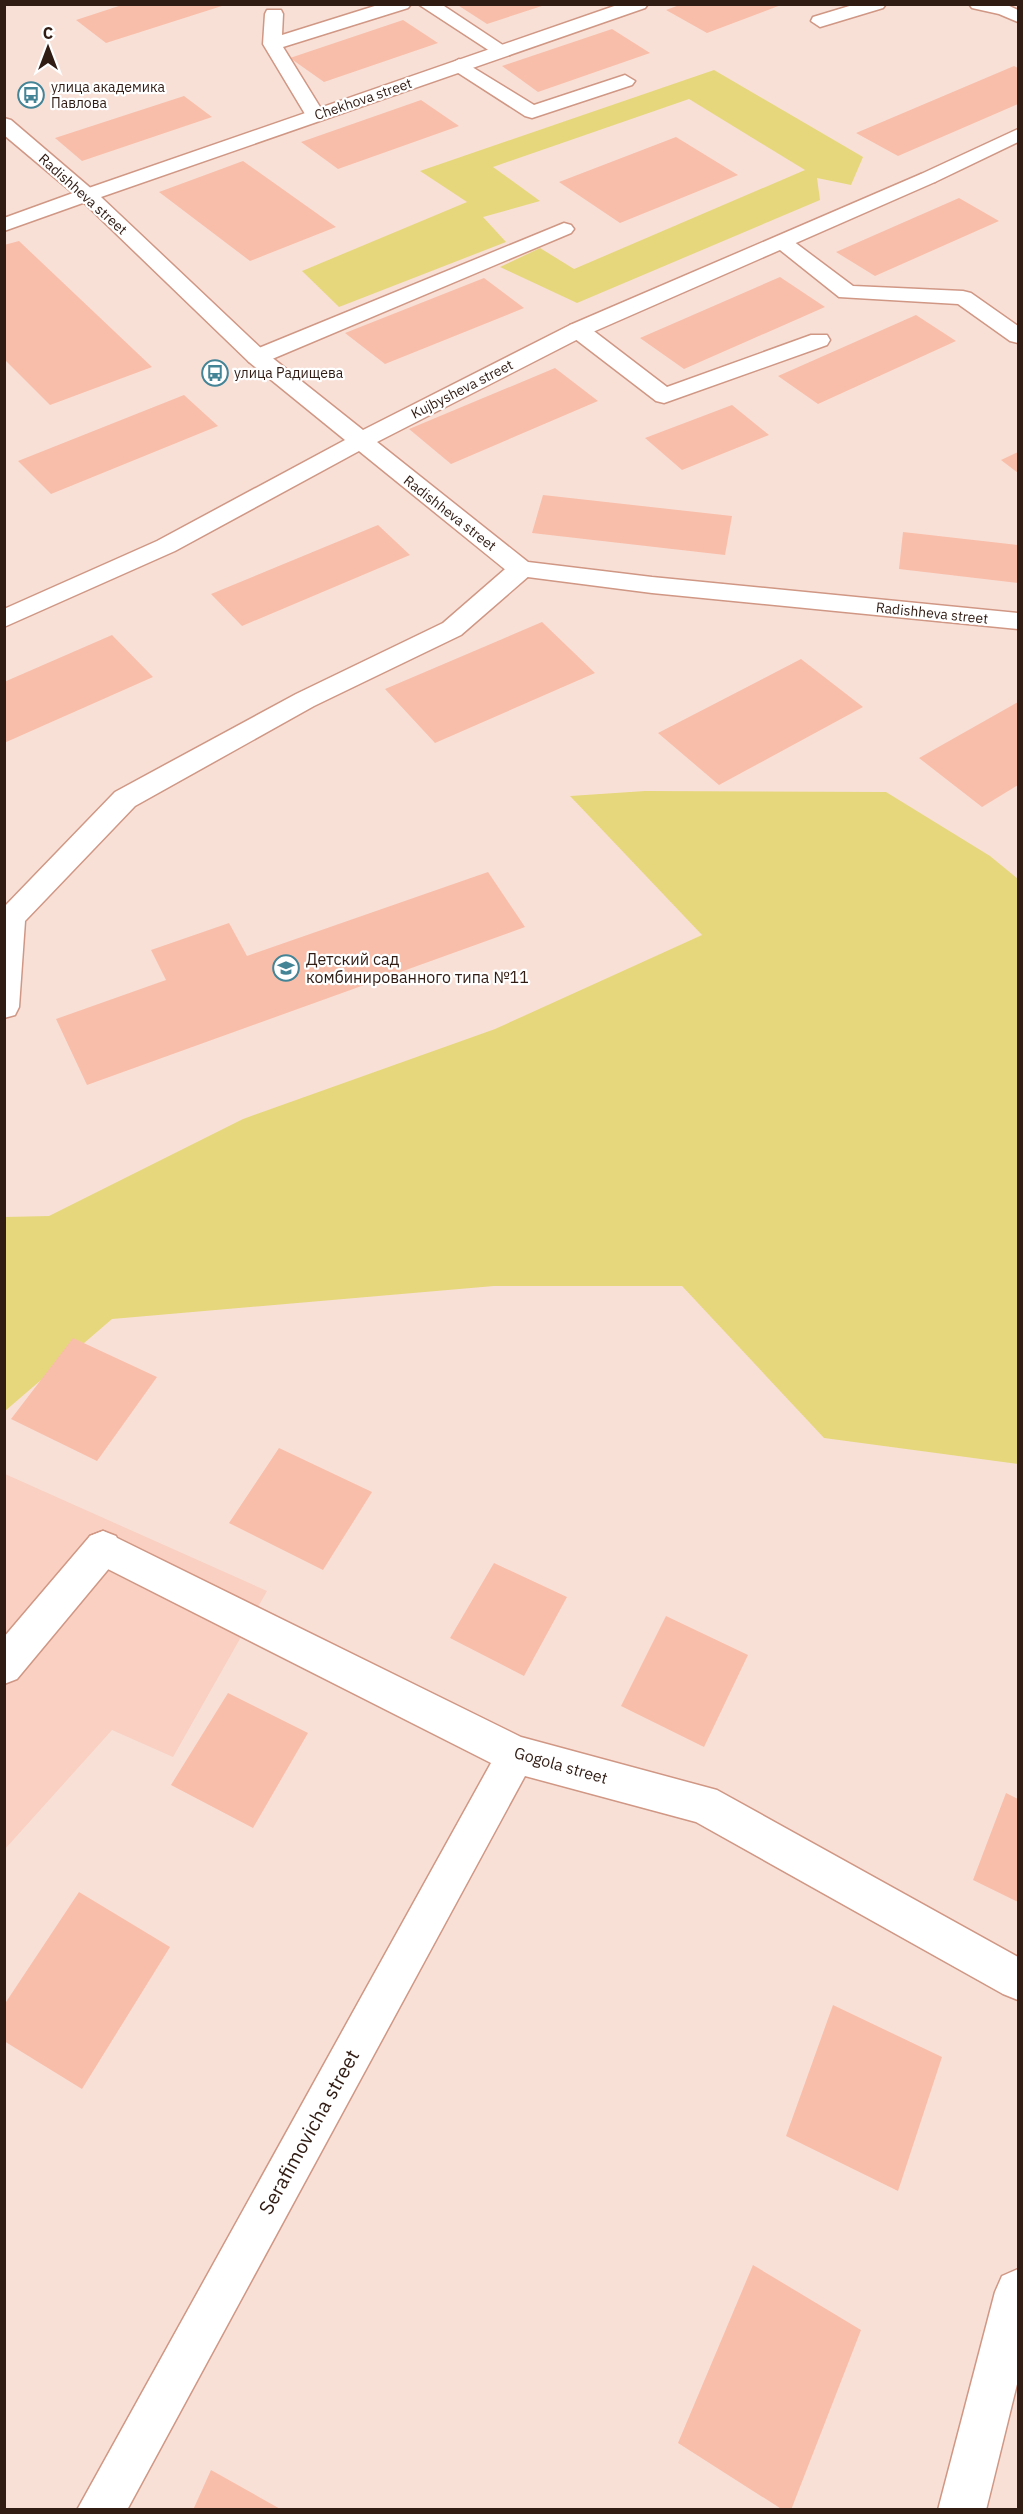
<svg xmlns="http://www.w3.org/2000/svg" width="1023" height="2514" viewBox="0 0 1023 2514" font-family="'IBM Plex Sans',sans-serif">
	<rect width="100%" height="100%" fill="#f8e0d7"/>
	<path fill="#f9d0c2" d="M5,1474L267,1591L173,1757L112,1730L5,1849Z"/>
	<path fill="#e6d77c" d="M714,70L863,157L851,185L817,178L820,200L577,303L500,267L540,248L574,269L805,170L689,99L493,167L540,201L483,217L506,242L339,307L302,271L467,202L420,171Z
		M645,791L886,792L990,856L1018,879V1464L824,1438L682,1286H494L112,1319L5,1411L4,1217L49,1216L243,1119L495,1029L702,935L570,796Z"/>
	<path fill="#f9bea9" d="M125,4H225V5L106,43L76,20Z
		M456,4H544L545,5L487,24Z
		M682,4H781V5L707,33L666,10Z
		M403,20L438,43L324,82L290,58Z
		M612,29L650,53L538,92L502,66Z
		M1014,66L1018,68V104L898,156L856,133Z
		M184,96L212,117L82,161L55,138Z
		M421,100L459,126L338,169L301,142Z
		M676,137L738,175L620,223L559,182Z
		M243,161L336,227L250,261L159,192Z
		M959,198L999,221L875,276L836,252Z
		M19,241L152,367L50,405L4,359V245Z
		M780,277L825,307L684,369L640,338Z
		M484,278L524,308L385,364L345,333Z
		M916,315L956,341L818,404L778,376Z
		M555,368L598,401L451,464L409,429Z
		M184,395L218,426L51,494L18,461Z
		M732,405L769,435L682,470L645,438Z
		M1018,452V473L1001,460Z
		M543,495L732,516L725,555L532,533Z
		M378,525L410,555L242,626L211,594Z
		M903,532L1018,545V583L899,569Z
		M542,622L595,673L435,743L385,689Z
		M112,635L153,677L4,743V682Z
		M801,659L863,707L719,785L658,733Z
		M1018,702V785L982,807L919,758Z
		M488,872L525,927L87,1085L56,1019L166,980L151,950L229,923L247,956Z
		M73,1338L157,1377L97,1461L11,1419Z
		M279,1448L372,1492L323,1570L229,1523Z
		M494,1563L567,1597L524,1676L450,1638Z
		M666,1616L748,1655L704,1747L621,1706Z
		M228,1693L308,1733L253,1828L171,1785Z
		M1006,1793L1018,1799V1902L973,1880Z
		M79,1892L170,1947L82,2089L4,2041V2005Z
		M833,2005L942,2057L898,2191L786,2136Z
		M753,2265L861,2330L791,2510H783L678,2443Z
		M211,2470L282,2510H193Z"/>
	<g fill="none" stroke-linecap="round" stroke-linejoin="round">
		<g stroke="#d09784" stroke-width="3">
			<path id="lane" d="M381,4H411L408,8L283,47L325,115L315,121L308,119L263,44L265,14L267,10H281L283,14L282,35Z
				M418,4H441L512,51L510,55H496Z
				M856,4H886L883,8L820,27L811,21L813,17Z
				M969,4H1005L1018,10V22L999,14L972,8Z
				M459,59L534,105L625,75L635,81L632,85L532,118L525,116L452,69L449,65Z
				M1018,129V142L935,182H921L918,178L921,174Z
				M564,223L571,225L574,229L571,233L265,362H249L246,357L249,352Z
				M782,236L789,238L853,286L963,291L971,293L1018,326V343L1010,341L958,304L839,297L775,246L771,242L775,238Z
				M578,323L586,325L667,387L811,335H827L830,340L827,345L664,403L656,401L570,335L567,330L570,325Z
				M521,561L530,563L533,569L530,575L461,635L314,706L135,806L25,921L19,1007L15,1015L4,1018V907L115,792L296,694L443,623L512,563Z
				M103,1531L116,1536L121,1548L116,1560L17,1679L4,1684V1637L90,1536Z"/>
		</g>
		<g stroke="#d09784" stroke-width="3">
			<path id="street" d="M620,4H648L645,8L101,197L265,352L363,430L570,325L921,174H935L938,178L935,182L586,335L377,442L528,562L652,577L1018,613V629L652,593L512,575L359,451L175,551L4,627V609L157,541L345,440L249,362L80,199L77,195L80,191Z
				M103,1531L521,1737L717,1790L1018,1957V2000L1003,1994L696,1822L525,1776L127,2510H77L491,1763L90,1560L85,1548L90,1536Z
				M1018,2269V2380L986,2510H938L995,2292L1002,2276Z"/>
		</g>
		<g stroke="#d09784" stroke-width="3">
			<path id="secondary" d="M4,118L11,120L94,191L97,195L94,199L4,231V218L73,193L4,135Z"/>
		</g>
		<use href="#lane" fill="#fff" fill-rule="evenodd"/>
		<use href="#street" fill="#fff" fill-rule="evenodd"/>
		<use href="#secondary" fill="#fff" fill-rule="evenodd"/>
	</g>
	<defs>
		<g id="bus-ring" transform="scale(1.35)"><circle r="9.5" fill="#fff" stroke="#448497" stroke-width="1.5"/><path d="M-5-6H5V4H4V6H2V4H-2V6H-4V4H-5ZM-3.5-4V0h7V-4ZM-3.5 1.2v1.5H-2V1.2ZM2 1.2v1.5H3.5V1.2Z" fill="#448497"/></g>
		<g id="school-ring" transform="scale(1.35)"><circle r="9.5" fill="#fff" stroke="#448497" stroke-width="1.5"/><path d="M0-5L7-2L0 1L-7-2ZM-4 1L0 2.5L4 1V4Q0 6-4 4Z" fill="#448497"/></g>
	</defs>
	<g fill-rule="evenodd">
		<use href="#bus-ring" x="31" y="95"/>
		<use href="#bus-ring" x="215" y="373"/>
		<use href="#school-ring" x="286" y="968"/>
	</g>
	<g text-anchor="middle" stroke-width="4.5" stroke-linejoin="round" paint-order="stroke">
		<g font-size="14" fill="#311c14" stroke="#fff" text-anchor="start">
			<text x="51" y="92">улица академика<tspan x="51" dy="16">Павлова</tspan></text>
			<text x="234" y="378">улица Радищева</text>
		</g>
		<g font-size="14" fill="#311c14" stroke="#fff">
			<text transform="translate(363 99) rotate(-19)" y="5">Chekhova street</text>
			<text transform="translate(83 194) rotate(42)" y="5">Radishheva street</text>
			<text transform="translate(462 389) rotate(-27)" y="5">Kujbysheva street</text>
			<text transform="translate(450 513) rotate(38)" y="5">Radishheva street</text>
			<text transform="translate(932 613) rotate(6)" y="5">Radishheva street</text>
		</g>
		<g font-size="16" fill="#311c14" stroke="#fff" text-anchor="start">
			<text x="306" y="965">Детский сад<tspan x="306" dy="18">комбинированного типа №11</tspan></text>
		</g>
		<g font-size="16" fill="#311c14" stroke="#fff">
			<text transform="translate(561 1765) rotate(16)" y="6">Gogola street</text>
		</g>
		<g font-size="20" fill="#311c14" stroke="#fff">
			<text transform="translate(309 2132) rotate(-61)" y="7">Serafimovicha street</text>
		</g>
	</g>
	<rect width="1023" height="2514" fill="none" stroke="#311c14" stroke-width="12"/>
	<g transform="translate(48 48)" stroke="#ffffff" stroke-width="4.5" paint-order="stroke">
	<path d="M0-4.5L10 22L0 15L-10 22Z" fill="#311c14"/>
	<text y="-9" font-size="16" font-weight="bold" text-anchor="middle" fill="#311c14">С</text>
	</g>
</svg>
